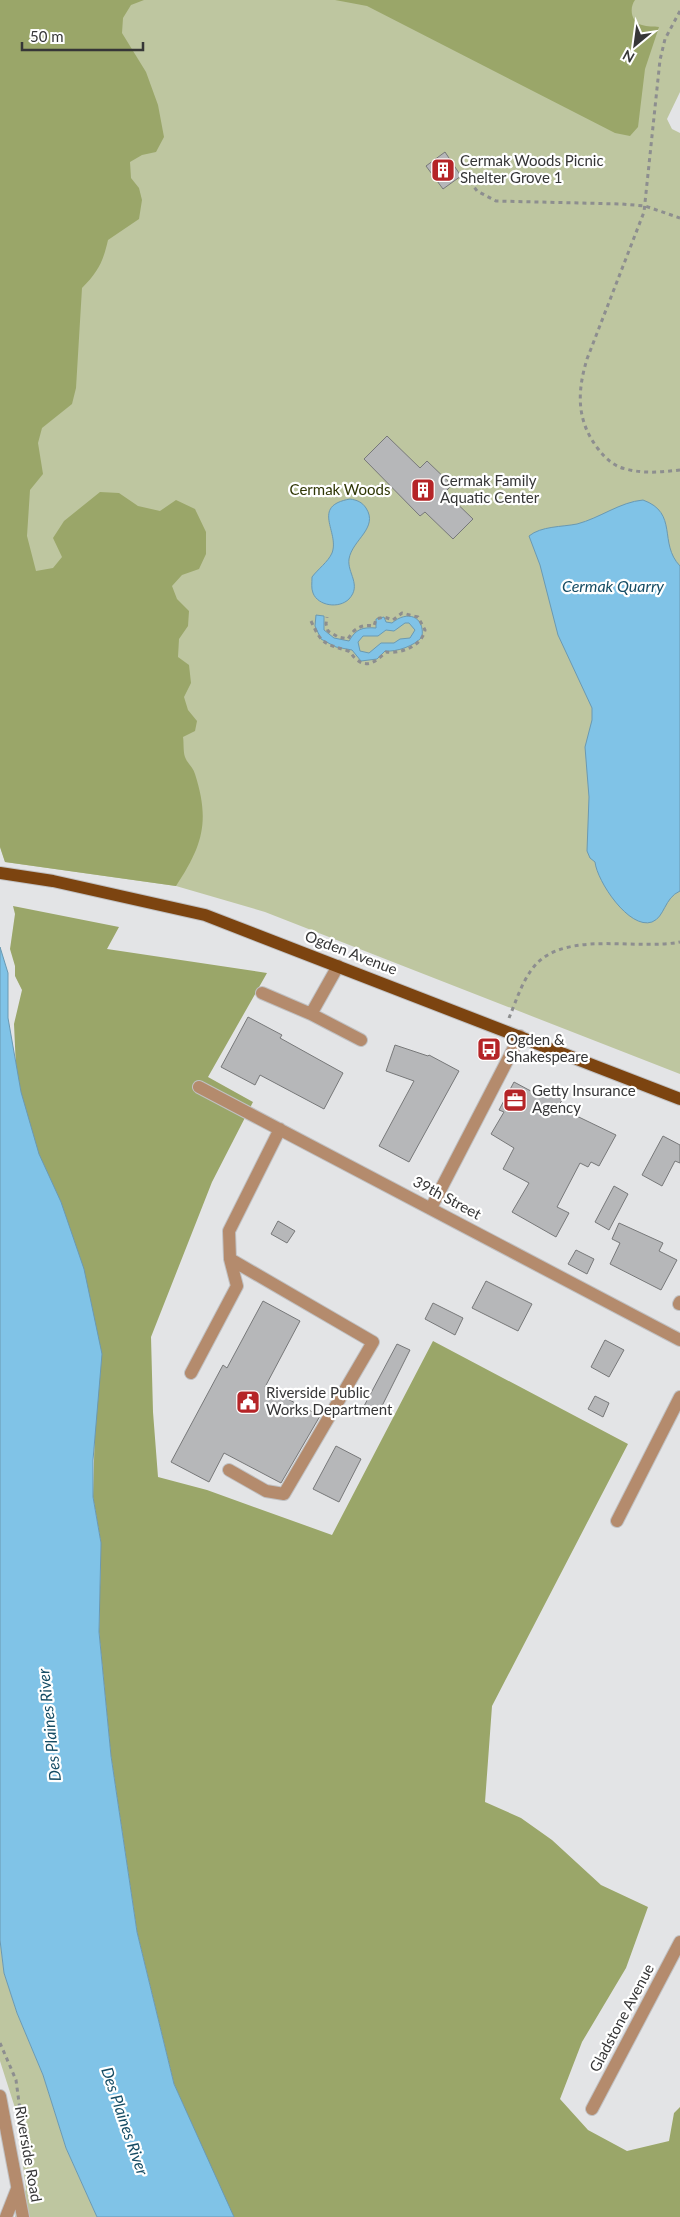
<svg xmlns="http://www.w3.org/2000/svg" width="680" height="2217" viewBox="0 0 680 2217" font-family="Lato,sans-serif">
	<rect width="100%" height="100%" fill="#e3e4e6"/>
	<path fill="#bec6a0" d="M0,0H680V92L667,119L672,129L680,133V1074L265,912L176,886L5,862L0,847Z
		M0,1940L4,1973L17,2013L43,2075L66,2148L97,2217H15L26,2189L16,2111L0,2061Z"/>
	<path fill="#9aa669" d="M0,0H144L131,5L123,18L122,33L146,72L158,105L164,137L156,152L142,155L130,162L131,178L139,188L142,200L139,219L108,240C103,262 98,272 82,288L76,388L72,404L42,428L38,443L43,474L30,490L27,536L36,571L53,568L62,557L53,538L64,521L100,492L119,493L138,506L160,511L176,500L195,509L206,532V554L199,569L182,575L172,586L177,599L189,611L188,626L179,639L178,657L189,665L191,683L184,697L188,710L197,721L195,731L183,737C184,743 183,751 185,757C187,763 193,767 195,774C210,821 203,845 176,886L5,862L0,847Z
		M335,0H635C629,8 631,22 642,25C647,27 654,26 659,27L645,69L638,127L630,136L615,133L367,6Z
		M13,906L119,927L107,949L267,973L208,1077L253,1102L212,1182L151,1337L153,1412L158,1477L207,1490L332,1535L433,1341L628,1444L492,1706L485,1802L521,1818L552,1840L601,1885L648,1907L626,1968L582,2042L560,2099L588,2130L627,2151L669,2141L674,2113L680,2107V2217H234L225,2200L174,2084L137,1932L111,1756L99,1632L101,1543L93,1497L95,1425L38,1184L16,1068L14,1024L22,990L15,976V966L10,949L15,914Z"/>
	<path fill="#80c3e7" stroke="#6a99b2" fill-rule="evenodd" d="M350,499C357,500 362,502 366,508C379,528 352,540 349,559C347,573 362,585 349,599C339,609 318,606 313,593C311,588 312,583 312,577C318,569 328,562 332,553C340,532 310,506 350,499Z
		M643,500C679,513 658,543 680,566V891C664,898 665,917 652,922C629,930 597,881 595,862L590,858L587,851L589,797L585,747L592,720V708L558,635L540,565L529,536C541,526 562,527 577,524C600,518 620,502 643,500Z
		M316,615L324,616V630L334,638L349,641C356,629 362,627 376,628V619L384,617L386,622L392,623C407,610 425,616 422,637C414,646 397,652 385,651L377,659L361,661L352,650L336,647L321,639L315,626ZM405,623H409L415,630L410,638L400,639L394,643H381L369,653L360,651L358,642L363,636H378L386,630L394,631Z
		M0,947L8,973V1018L21,1092L39,1154L61,1202L84,1269L102,1354L93,1460V1497L101,1543L99,1632L111,1756L137,1932L174,2084L234,2217H97L66,2148L43,2075L17,2013L4,1973L0,1940Z"/>
	<path fill="#b6b7b9" stroke="#777879" d="M445,152L461,176L443,189L426,166Z
		M387,436L420,468L427,461L452,485L445,492L473,519L453,539L425,512L420,516L364,459Z
		M248,1017L282,1035L280,1038L343,1073L324,1109L260,1075L255,1085L221,1067Z
		M395,1045L428,1056L429,1055L459,1071L409,1162L379,1146L414,1081L386,1071Z
		M514,1082L542,1097L545,1090L562,1100L558,1107L616,1135L599,1166L591,1162L588,1167L580,1163L557,1207L569,1213L556,1237L512,1212L529,1183L503,1169L514,1148L491,1134L504,1112L499,1110Z
		M663,1136L680,1145V1163L675,1161L662,1186L642,1175Z
		M614,1186L628,1194L609,1230L595,1222Z
		M278,1221L295,1231L287,1243L271,1234Z
		M619,1223L663,1243L659,1251L677,1260L661,1290L610,1264L620,1243L612,1239Z
		M576,1250L594,1259L587,1274L568,1264Z
		M486,1281L532,1304L518,1331L472,1308Z
		M263,1301L300,1321L265,1387L320,1416L281,1483L224,1453L209,1482L171,1462L223,1365L227,1368Z
		M433,1303L463,1318L455,1335L425,1319Z
		M605,1340L624,1350L609,1377L591,1367Z
		M397,1344L410,1350L377,1416L363,1408Z
		M595,1396L609,1403L603,1417L588,1409Z
		M336,1446L361,1459L339,1502L313,1489Z"/>
	<g fill="none" stroke-linecap="round" stroke-linejoin="round">
		<g stroke="#c0c1c3" stroke-width="14">
			<path id="minor" d="M338,966L311,1014L361,1040
				M262,993L311,1014
				M199,1087L680,1340
				M431,1208L520,1036
				M679,1304L680,1302
				M191,1373L237,1286L230,1259L229,1231L280,1129
				M229,1470L266,1491L284,1494L373,1342L230,1259
				M617,1521L680,1397
				M0,2096L23,2217
				M592,2109L680,1942
				M6,2217L17,2189"/>
		</g>
		<g stroke="#c0c1c3" stroke-width="14">
			<path id="major" d="M0,873L53,881L205,915L680,1099"/>
		</g>
		<path stroke="#8d8e8f" stroke-width="3" stroke-dasharray="4 4" stroke-linecap="butt" d="M680,11L665,39L660,60L644,212L587,359C577,392 576,421 599,450C606,459 615,467 626,469C644,474 662,472 680,470
			M459,174L463,172L477,191L496,201L622,204L645,206L680,218
			M311,621C322,645 324,643 348,651C352,653 352,656 356,659C368,670 378,659 386,652C401,654 422,646 425,630L418,617L402,613L393,620L384,617L376,619L374,626C362,624 354,628 348,639L338,637L328,631L326,624L327,617
			M509,1018C517,999 525,971 543,958C578,933 639,950 680,942
			M0,2043L16,2080L24,2140"/>
		<use href="#minor" stroke="#b48b6d" stroke-width="12"/>
		<use href="#major" stroke="#7c4410" stroke-width="12"/>
	</g>
	<defs>
		<g id="building-square" transform="scale(1.25)"><rect x="-9" y="-9" width="18" height="18" rx="4" fill="#b52427" stroke="#fff"/><path d="M-4-6H4V6H1V3H-1V6H-4ZM-2.5-4.3h1.7v1.8h-1.7ZM.8-4.3h1.7v1.8H.8ZM-2.5-1h1.7V.8h-1.7ZM.8-1h1.7V.8H.8Z" fill="#fff"/></g>
		<g id="bus-square" transform="scale(1.25)"><rect x="-9" y="-9" width="18" height="18" rx="4" fill="#b52427" stroke="#fff"/><path d="M-5-6H5V4H4V6H2V4H-2V6H-4V4H-5ZM-3.5-4V0h7V-4ZM-3.5 1.2v1.5H-2V1.2ZM2 1.2v1.5H3.5V1.2Z" fill="#fff"/></g>
		<g id="office-square" transform="scale(1.25)"><rect x="-9" y="-9" width="18" height="18" rx="4" fill="#b52427" stroke="#fff"/><path d="M-6-3h4V-5.5h4V-3h4V5H-6ZM-1-4.5V-3h2v-1.5ZM-6 0V1H6V0Z" fill="#fff"/></g>
		<g id="civic-square" transform="scale(1.25)"><rect x="-9" y="-9" width="18" height="18" rx="4" fill="#b52427" stroke="#fff"/><path d="M-.6-6.5H3V-4.5H.6V-3L4-1V1h2V6H-6V1h2V-1L-.6-3ZM-1.2 2.5V6h2.4V2.5Z" fill="#fff"/></g>
	</defs>
	<g fill-rule="evenodd">
		<use href="#building-square" x="443" y="170"/>
		<use href="#building-square" x="423" y="490"/>
		<use href="#bus-square" x="489" y="1049"/>
		<use href="#office-square" x="515" y="1100"/>
		<use href="#civic-square" x="248" y="1402"/>
	</g>
	<g text-anchor="middle" stroke-width="4.5" stroke-linejoin="round" paint-order="stroke">
		<g font-size="15" fill="#363637" stroke="#fff" text-anchor="start">
			<text x="460" y="166">Cermak Woods Picnic<tspan x="460" dy="17">Shelter Grove 1</tspan></text>
			<text x="440" y="486">Cermak Family<tspan x="440" dy="17">Aquatic Center</tspan></text>
			<text x="506" y="1045">Ogden &amp;<tspan x="506" dy="17">Shakespeare</tspan></text>
			<text x="532" y="1096">Getty Insurance<tspan x="532" dy="17">Agency</tspan></text>
			<text x="266" y="1398">Riverside Public<tspan x="266" dy="17">Works Department</tspan></text>
		</g>
		<g font-size="15" fill="#303706" stroke="#fff">
			<text x="340" y="495">Cermak Woods</text>
		</g>
		<g font-size="15" fill="#363637" stroke="#fff">
			<text transform="translate(351 953) rotate(21)" y="5">Ogden Avenue</text>
			<text transform="translate(447 1198) rotate(28)" y="5">39th Street</text>
			<text transform="translate(622 2018) rotate(-62)" y="5">Gladstone Avenue</text>
			<text transform="translate(28 2154) rotate(80)" y="5">Riverside Road</text>
		</g>
		<g font-size="16" font-style="italic" fill="#154c64" stroke="#fff">
			<text x="613" y="592">Cermak Quarry</text>
			<text transform="translate(49 1725) rotate(-96)" y="6">Des Plaines River</text>
			<text transform="translate(125 2121) rotate(71)" y="6">Des Plaines River</text>
		</g>
	</g>
	<g transform="translate(635 45) rotate(209)" stroke="#ffffff" stroke-width="4" paint-order="stroke">
	<path d="M0-4L9 19L0 12L-9 19Z" fill="#363637"/>
	<text y="-8" font-size="14" font-weight="bold" text-anchor="middle" fill="#363637">N</text>
	</g>
	<path d="M22 42v8h121v-8" fill="none" stroke="#363637" stroke-width="2.5"/>
	<text x="30" y="42" font-size="15" fill="#363637" stroke="#ffffff" stroke-width="4" paint-order="stroke">50 m</text>
</svg>
